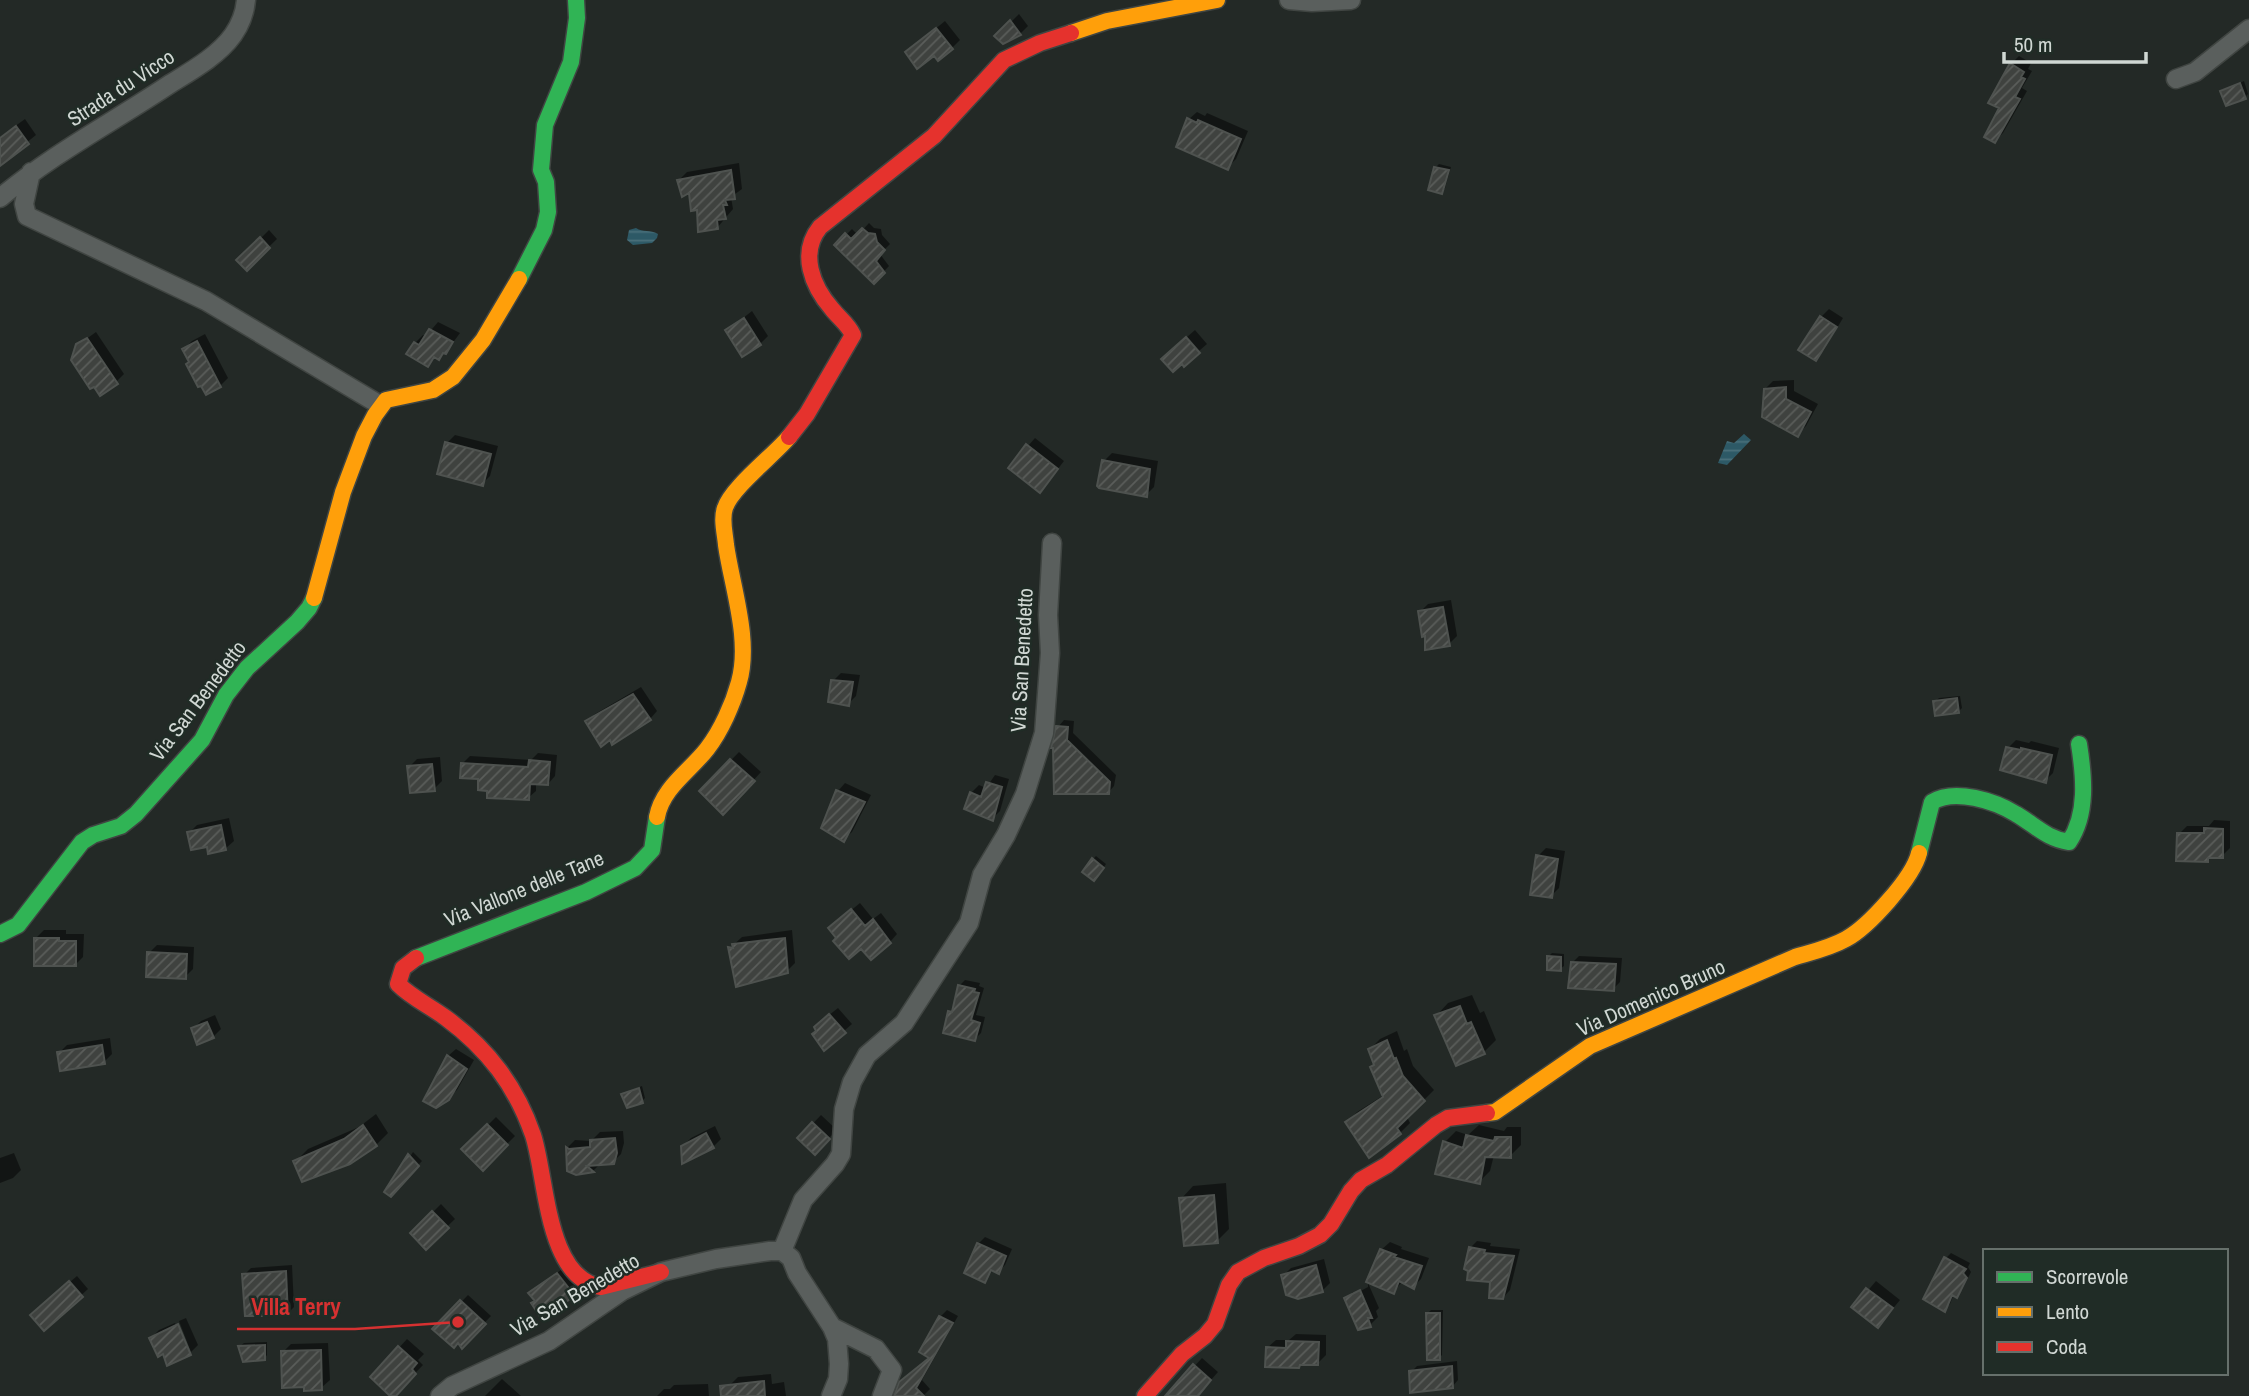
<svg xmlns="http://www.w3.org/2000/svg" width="2249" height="1396" viewBox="0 0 2249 1396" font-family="'Archivo Narrow',sans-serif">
	<defs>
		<pattern id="water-rules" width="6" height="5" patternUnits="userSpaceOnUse" patternTransform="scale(1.75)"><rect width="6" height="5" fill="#2d5966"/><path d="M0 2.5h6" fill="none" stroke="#4a707b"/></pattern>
		<pattern id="building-hatch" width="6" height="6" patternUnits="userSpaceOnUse" patternTransform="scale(1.75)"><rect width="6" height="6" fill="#3f423f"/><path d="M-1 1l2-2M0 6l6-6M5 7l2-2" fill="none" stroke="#5a5d5a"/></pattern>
	</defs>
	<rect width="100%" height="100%" fill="#232926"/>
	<path fill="url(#water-rules)" d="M636,228C643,233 650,229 658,234L657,238L652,243L633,245L627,240L629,230Z
		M1744,434L1751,440L1727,465L1718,463L1727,441L1734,443Z"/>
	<path fill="#0007" d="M1019,14L1028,26L1020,34L1003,42L997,36Z
		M945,21L960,40L952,48L935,53L907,52Z
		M2019,56L2031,63L2028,69L2032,71L2022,88L2027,91L2003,133L1995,141L2001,108L1991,102L2011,64Z
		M2244,81L2248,94L2245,97L2222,91Z
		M1197,112L1205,116L1207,113L1248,131L1236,159L1228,167L1189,119Z
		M25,119L36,135L0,164V137Z
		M739,163L742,189L731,197L733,209L717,228L690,190L679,180L687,172Z
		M1439,164L1451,167L1445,188L1442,192L1435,168Z
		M869,223L874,228L881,229L882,235L890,244L880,254L889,266L874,282L836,245L852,229L858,235Z
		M269,230L277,239L247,268L239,260Z
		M1829,309L1843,318L1824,350L1816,358L1801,350L1821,317Z
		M752,311L768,336L760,344L728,330Z
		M438,322L460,333L446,352L439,357L436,356L428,365L415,343L423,335L426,336Z
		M1195,330L1207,344L1184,364L1171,351Z
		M96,332L124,374L116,382L94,384L78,345Z
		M205,334L228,378L220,386L191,362L184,349L192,341Z
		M1794,380V391L1818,404L1806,426L1798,434L1765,389L1773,381Z
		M455,435L498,446L490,476L482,484L447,443Z
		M1035,438L1064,461L1047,483L1028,446Z
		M1112,453L1158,461L1154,487L1146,495L1104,461Z
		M1451,600L1457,636L1449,644L1420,612L1428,604Z
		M841,673L860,675L856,696L848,704L833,681Z
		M641,687L657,711L650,719L611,737L588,721L595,714Z
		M1960,696L1962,708L1958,712L1935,702L1939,698Z
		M1064,720L1074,721L1073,733L1116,775L1114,786L1108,793L1055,792L1058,727Z
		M2016,740L2029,743L2031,741L2059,748L2053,773L2045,781L2008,748Z
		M739,752L761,772L731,805L701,791Z
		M538,753L557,755L555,776L548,784L536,783V791L528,798L479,777L462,764L470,756L531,760Z
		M440,757L442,781L434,789L409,767L417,759Z
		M995,775L1009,779L1000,811L992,819L971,793L979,785L986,788Z
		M845,783L871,795L852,832L844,839L823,827L838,791Z
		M229,818L234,841L225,849L208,845L189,833L197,825Z
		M2214,820L2230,821V848L2222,856H2212L2208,860L2179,834L2187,826H2209Z
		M1546,848L1565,851L1559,888L1551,896L1538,856Z
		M1096,856L1106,864L1098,876L1093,859Z
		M860,903L873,919L881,913L897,934L890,942L861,946L838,938V921Z
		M44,930H66V934H84L83,957L75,965L36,938Z
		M792,930L795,963L787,971L730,948L742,937Z
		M157,945L194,947L193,969L185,977L149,953Z
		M1552,953L1564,954V966L1560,969L1549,956Z
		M1579,956L1622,958L1620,982L1613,989L1573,962Z
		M965,980L980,983L979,986L984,988L976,1015L985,1017L981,1033L975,1039L950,1012L954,1008L959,986Z
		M1472,995L1480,1013L1484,1011L1496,1040L1484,1052L1436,1016L1448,1003Z
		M838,1008L852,1024L844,1031L824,1019Z
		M215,1015L221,1029L213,1037L193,1029L201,1021Z
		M1397,1031L1404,1051L1407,1049L1413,1066L1434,1090L1407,1117L1410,1123L1400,1133L1347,1123L1357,1112L1384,1095L1370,1049L1380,1039Z
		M110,1038L112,1054L104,1062L59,1053L67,1045Z
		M456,1049L474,1060L457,1090L448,1098V1056Z
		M642,1086L645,1098L642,1101L623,1094Z
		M376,1114L388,1133L376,1145L295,1162L308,1149L359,1127Z
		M821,1115L837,1130L815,1152L799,1138Z
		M496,1117L515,1136L483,1168L464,1149Z
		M1479,1125L1504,1131L1507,1127H1521V1145L1510,1156L1494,1155L1490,1171L1479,1182L1445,1142L1456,1131L1468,1135Z
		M715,1126L721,1139L713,1147H682L691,1138Z
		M623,1131L624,1143L621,1154L613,1162L601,1163L593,1171L576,1173L568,1170V1147L575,1140L591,1141L600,1132Z
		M413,1152L422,1161L391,1195L387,1192Z
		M14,1153L21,1170L13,1178L0,1183V1158Z
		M1226,1183L1229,1229L1217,1241L1181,1199L1193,1186Z
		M441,1204L455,1219L426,1247L412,1233Z
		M985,1237L1012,1249L1005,1265L998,1272L993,1270L985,1281L978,1244Z
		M1477,1241L1491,1243L1490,1246L1520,1249L1510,1290L1503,1298L1470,1248Z
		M1390,1242L1402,1247L1401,1249L1429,1258L1421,1279L1413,1287L1403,1281L1393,1292L1381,1250Z
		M1951,1253L1970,1263L1968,1267L1971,1272L1962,1290L1957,1295L1954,1294L1950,1304L1945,1309L1946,1258Z
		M1324,1259L1330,1283L1322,1291L1283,1276L1291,1268Z
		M292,1265L294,1307L287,1314L244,1275L251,1268Z
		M566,1266L582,1286L574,1294L541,1315L537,1301L531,1293Z
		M77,1276L88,1289L44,1329L38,1309Z
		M1876,1281L1900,1300L1886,1317L1854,1307Z
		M1368,1283L1379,1308L1376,1311L1378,1317L1370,1325L1346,1299L1353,1292V1295L1368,1287Z
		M468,1295L491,1316L462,1346L459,1341L435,1329Z
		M947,1310L958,1316L922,1380L930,1389L923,1396H895L931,1357L940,1317Z
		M1431,1310H1443L1442,1355L1439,1358L1427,1314Z
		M186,1318L198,1345L191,1352L179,1321Z
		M175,1323L188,1352L190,1353L164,1352L151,1338L159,1330Z
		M1296,1334L1326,1335V1355L1318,1363H1302L1299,1367L1267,1348L1276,1340H1289Z
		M407,1339L424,1354L418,1360L423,1365L393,1396L372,1377Z
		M267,1342V1355L264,1359L240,1346L244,1343Z
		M328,1343L330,1380L321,1388L283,1352L291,1344Z
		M1202,1358L1218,1372L1197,1396H1167Z
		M1457,1361L1458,1380L1452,1387L1411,1372L1417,1366Z
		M771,1374L772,1384L784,1382L786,1396H731L730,1385L738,1377Z
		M502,1379L521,1396H485Z
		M708,1384L709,1396H657L664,1389H670L674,1385Z"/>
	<path fill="url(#building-hatch)" stroke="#4e524f" stroke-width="2" d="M1010,20L1021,35L1003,44L994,36Z
		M936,28L953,49L938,61L934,56L917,69L905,52Z
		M2010,63L2024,72L2021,77L2025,79L2015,97L2020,99L1995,143L1984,137L1999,108L1988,103Z
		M2240,83L2246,99L2226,106L2220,91Z
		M1187,118L1197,123L1198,120L1241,139L1228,170L1176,147Z
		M16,126L29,144L0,166V138Z
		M1434,167L1449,170L1442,194L1428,190Z
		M731,170L735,199L725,200L727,205H723L726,219L717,220L718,229L698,232L697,210L691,211L689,193L682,197L677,180Z
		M862,228L868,233L875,234L877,242L885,250L876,261L885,273L874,284L834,245L845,233L851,239Z
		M260,237L270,248L247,271L236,260Z
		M1820,316L1837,327L1816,361L1798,350Z
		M744,318L761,345L742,357L725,330Z
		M429,329L453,342L446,354L443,353L439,360L434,357L428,367L406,354L414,342L419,345Z
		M1186,337L1200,353L1184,367L1182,364L1173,372L1161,359Z
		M87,338L118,384L100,396L94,387L90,389L71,360L76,344Z
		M197,341L221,387L206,395L201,386L198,387L186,364L189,362L182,349Z
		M1786,387V399L1811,412L1798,437L1762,417L1764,389Z
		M445,442L491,454L483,486L437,474Z
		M1026,444L1058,469L1040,493L1008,468Z
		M1102,460L1150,469L1147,497L1099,488L1097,486Z
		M1443,607L1450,646L1425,650V636L1422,637L1418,611Z
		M831,680L853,682L849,706L828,702Z
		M633,694L651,720L612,745L610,740L601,747L585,721Z
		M1957,698L1959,713L1935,716L1933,701Z
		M1056,726L1068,727L1067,740L1110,782L1109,794H1054L1053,748H1051Z
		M2006,747L2021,750V748L2052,755L2046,783L2000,770Z
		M730,759L755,781L723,815L699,791Z
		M529,760L550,762L548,785L530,784L529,800L487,798V791L478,790V779L460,778L461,763L528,767Z
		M432,764L435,791L410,793L407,766Z
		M986,782L1002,787L993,821L964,809L970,792L981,797Z
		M836,790L865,802L844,842L821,828Z
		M221,825L226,850L208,854L207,847L191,850L187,832Z
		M2204,828L2223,829V858H2208V862L2176,861L2177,833H2204Z
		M1536,855L1558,859L1552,898L1530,895Z
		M1092,858L1104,868L1094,881L1082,872Z
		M851,909L865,926L873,919L891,943L871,960L861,949L849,959L833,941L836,938L828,928Z
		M34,938H59V941H76V966H34Z
		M785,938L788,973L736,987L728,947L733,948L732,944Z
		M147,952L187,954L186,979L146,977Z
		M1547,956L1561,957V971L1547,970Z
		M1571,962L1616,964L1614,991L1568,988Z
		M958,985L975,989L974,992L979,993L971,1020L980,1023L975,1041L943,1033L948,1011L952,1012Z
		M1460,1006L1467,1024L1471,1022L1485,1054L1456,1066L1434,1015Z
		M829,1014L846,1033L824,1051L812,1034L816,1031L814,1027Z
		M207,1022L214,1038L197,1045L191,1028Z
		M1387,1040L1394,1059L1396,1058L1403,1076L1425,1101L1397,1128L1401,1134L1369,1158L1345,1122L1383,1097L1370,1067L1374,1065L1368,1049Z
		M102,1045L105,1064L60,1071L57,1052Z
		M447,1055L467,1069L449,1100L436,1108L423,1101Z
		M639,1088L643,1103L627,1108L621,1094Z
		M812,1122L830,1139L815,1155L797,1138Z
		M487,1124L508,1145L483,1171L461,1149Z
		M363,1125L377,1146L350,1164L302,1182L293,1161L344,1139Z
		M706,1133L714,1148L682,1164L681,1146Z
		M1466,1135L1494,1141L1495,1137H1511V1158L1485,1157L1480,1184L1435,1174L1443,1141L1463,1148Z
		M615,1138L617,1153L614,1164L587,1166L594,1172L576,1175L567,1171L566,1147L569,1149L590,1147V1140Z
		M408,1154L419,1166L391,1197L384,1192Z
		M1214,1195L1218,1243L1184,1246L1179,1198Z
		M432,1211L449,1228L426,1250L410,1233Z
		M977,1243L1006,1256L999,1274L991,1270L985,1283L964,1273Z
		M1469,1247L1485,1250L1484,1253L1514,1256L1503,1299L1489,1298L1490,1282L1467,1280L1468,1271L1464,1269Z
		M1380,1249L1396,1255L1394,1257L1422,1266L1414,1289L1399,1281L1394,1294L1366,1282Z
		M1944,1257L1966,1269L1963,1273L1967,1278L1957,1298L1952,1295L1945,1312L1923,1299Z
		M1316,1265L1323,1292L1298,1299L1286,1295L1281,1275Z
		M286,1271L288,1316H245L242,1274Z
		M557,1273L575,1296L541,1318L531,1303L535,1301L528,1293Z
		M69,1281L83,1297L44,1331L30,1315Z
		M1866,1288L1893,1308L1878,1328L1851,1307Z
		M1360,1290L1372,1318H1368L1371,1327L1358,1330L1344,1298Z
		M460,1300L486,1324L462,1349L458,1343L454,1348L432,1329Z
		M1426,1313H1440V1360H1427Z
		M939,1316L953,1323L916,1388L924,1396H894L899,1382L929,1358L919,1352Z
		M178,1324L191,1355L167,1366L163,1354L158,1357L149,1338Z
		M1286,1341L1319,1342L1318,1365H1300L1299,1368L1265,1367L1266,1347L1286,1348Z
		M265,1345V1360L243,1362L238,1346Z
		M398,1346L417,1363L412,1369L416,1374L396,1396H390L370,1377Z
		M321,1350L322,1390L304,1391V1387L282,1388L281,1351Z
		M1193,1364L1211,1380L1198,1396H1165Z
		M1452,1366L1453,1388L1410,1393L1409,1371Z
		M764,1381L765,1396H721L720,1386Z"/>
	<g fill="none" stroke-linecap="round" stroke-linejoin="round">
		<g stroke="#404542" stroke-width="21">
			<path id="street" d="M1289,0L1312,2L1351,0
				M2176,79L2195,72L2249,29
				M31,172L24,204L27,216L206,301L380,405
				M0,198C52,154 113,122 170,84C191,71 218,56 233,35C240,25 245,12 246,0
				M782,1251L803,1200L835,1164L841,1154L844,1109L852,1082L867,1055L904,1023L969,923L982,875L1006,835L1025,794L1044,733L1050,653L1048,615L1052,543
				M832,1327L876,1349L892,1370L882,1396
				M440,1396L452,1386L549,1341L622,1291L661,1272L716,1259L770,1251H782L791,1258L797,1273L832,1327L837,1339L839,1364L838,1379L831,1396"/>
		</g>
		<g stroke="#404542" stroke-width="19">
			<path id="fast" d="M519,279L544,230L548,212L546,182L541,170L545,125L571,62L577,18L576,0
				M1919,853L1932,802C1955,788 1995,801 2016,814C2035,825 2047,839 2069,842C2088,814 2084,776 2079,744
				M0,934L18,925L82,842L93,835L121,826L136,814L202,740L226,695L247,668L297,622L309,608L314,598
				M416,958L586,892L635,868L652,850L657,817"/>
		</g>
		<g stroke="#404542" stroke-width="19">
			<path id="slow" d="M1071,33L1107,21L1217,0
				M314,598L343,492L364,436L375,415L386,400L433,390L453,377L483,340L519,279
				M657,817C662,788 690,771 707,749C721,731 733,704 739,682C751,640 732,587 726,545C725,533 721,519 725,508C731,488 774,455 789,437
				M1487,1113L1495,1112L1590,1046L1795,957C1812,952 1830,948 1846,939C1868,927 1913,878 1919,853"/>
		</g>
		<g stroke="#404542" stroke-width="19">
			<path id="jam" d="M789,437L807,414L853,335C848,324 839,318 832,309C812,286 799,253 820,227L934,136L1004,60L1040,43L1071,33
				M416,958L403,968L398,984C412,998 430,1006 446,1018C488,1049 516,1086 533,1135C547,1178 546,1278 601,1287L661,1272
				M1145,1396L1182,1354L1205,1336L1215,1324L1229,1285L1238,1272L1264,1258L1299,1246L1320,1235L1331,1224L1351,1191L1361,1180L1387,1165L1436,1125L1448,1118L1487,1113"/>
		</g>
		<use href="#street" stroke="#5a5f5d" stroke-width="18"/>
		<use href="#fast" stroke="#30b455" stroke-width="16"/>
		<use href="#slow" stroke="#ff9f0a" stroke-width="16"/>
		<use href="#jam" stroke="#e5322d" stroke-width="16"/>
	</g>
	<g text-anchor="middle" stroke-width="5" stroke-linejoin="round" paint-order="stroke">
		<g font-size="21" fill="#d0d7d3" stroke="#202c26">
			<text transform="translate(121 88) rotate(-33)" y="7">Strada du Vicco</text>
			<text transform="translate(1022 660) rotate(-87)" y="7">Via San Benedetto</text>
			<text transform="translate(198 701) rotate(-53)" y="7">Via San Benedetto</text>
			<text transform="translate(524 889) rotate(-22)" y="7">Via Vallone delle Tane</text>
			<text transform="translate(1651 998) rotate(-24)" y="7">Via Domenico Bruno</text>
			<text transform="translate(575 1295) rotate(-30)" y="7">Via San Benedetto</text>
		</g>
	</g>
	<path fill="none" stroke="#d63131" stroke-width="2.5" d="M458 1322L355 1329H237"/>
	<circle fill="#d63131" stroke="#202c26" stroke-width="2.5" cx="458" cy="1322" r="7"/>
	<g font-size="23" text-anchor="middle" font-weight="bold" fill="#d63131" stroke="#202c26" stroke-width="5" stroke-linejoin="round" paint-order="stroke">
		<text x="296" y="1315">Villa Terry</text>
	</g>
	<rect x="1983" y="1249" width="245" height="126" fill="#202c26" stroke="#66706b" stroke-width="2"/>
	<rect x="1997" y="1272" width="35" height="10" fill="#30b455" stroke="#66706b" stroke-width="2"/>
	<text x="2046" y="1284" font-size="21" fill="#d0d7d3">Scorrevole</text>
	<rect x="1997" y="1307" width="35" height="10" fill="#ff9f0a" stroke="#66706b" stroke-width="2"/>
	<text x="2046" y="1319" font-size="21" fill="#d0d7d3">Lento</text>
	<rect x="1997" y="1342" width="35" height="10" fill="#e5322d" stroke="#66706b" stroke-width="2"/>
	<text x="2046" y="1354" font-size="21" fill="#d0d7d3">Coda</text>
	<path d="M2004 52v10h142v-10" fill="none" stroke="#d0d7d3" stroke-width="3.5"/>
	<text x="2014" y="52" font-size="21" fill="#d0d7d3" stroke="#202c26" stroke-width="5" paint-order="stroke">50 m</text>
</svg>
